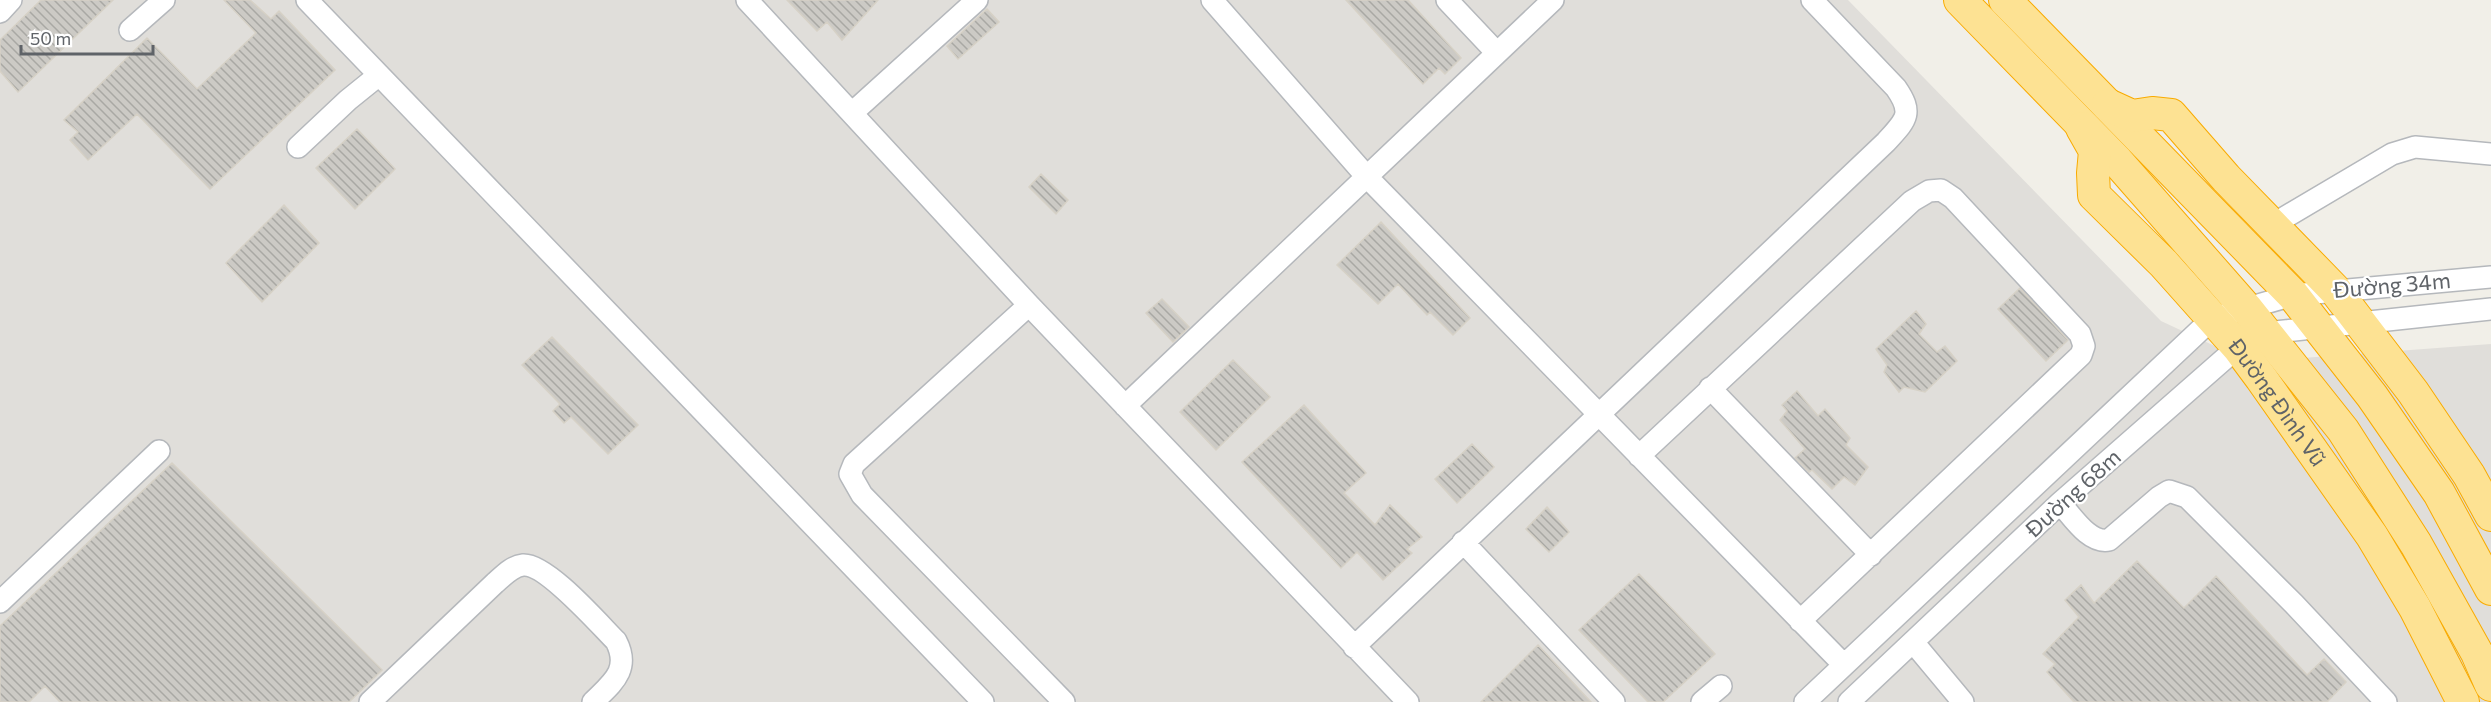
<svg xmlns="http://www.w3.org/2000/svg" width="2491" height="702" viewBox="0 0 2491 702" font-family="Commissioner,sans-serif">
	<defs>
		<pattern id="building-back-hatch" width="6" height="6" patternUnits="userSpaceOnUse" patternTransform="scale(1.5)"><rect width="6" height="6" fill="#cccac5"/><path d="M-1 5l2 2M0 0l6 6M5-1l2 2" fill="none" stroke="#a9a8a4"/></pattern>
	</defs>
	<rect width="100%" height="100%" fill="#f1efe8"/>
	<path fill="#e0deda" d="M0,0H1848L2161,321L2249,362L2491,344V702H0Z"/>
	<path fill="url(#building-back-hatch)" stroke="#d6d1c6" stroke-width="1.5" d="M41,0H113L18,92L0,71V40Z
		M224,0H250L271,19L279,11L335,70L210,189L137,114L88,160L70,140L78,132L64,120L147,38L197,89L256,33Z
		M787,0H878L842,40L827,22L817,31Z
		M1346,0H1408L1461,58L1445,74L1439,68L1423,84Z
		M987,9L999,22L958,59L947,46Z
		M357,129L395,169L355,209L316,168Z
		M1041,174L1068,200L1056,214L1029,187Z
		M284,205L319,243L262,302L226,263Z
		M1381,222L1470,318L1453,335L1430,312L1427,315L1398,284L1378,304L1337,265Z
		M2020,288L2068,340L2046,361L1998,309Z
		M1162,299L1189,327L1173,342L1146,313Z
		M1916,311L1926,324L1919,334L1937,352L1945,346L1957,361L1925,392L1904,387L1899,392L1884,372L1887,365L1876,349Z
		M552,337L638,425L608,454L571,417L564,423L553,411L560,404L522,365Z
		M1233,360L1270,397L1216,450L1180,412Z
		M1797,391L1818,416L1825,409L1850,438L1846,445L1868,467L1855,485L1844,477L1832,489L1812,470L1809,472L1795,458L1805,449L1780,420L1787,411L1782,405Z
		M1304,405L1366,473L1344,493L1375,525L1390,505L1422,537L1407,549L1412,553L1383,580L1357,552L1341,568L1242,462Z
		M1472,444L1494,467L1457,503L1435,479Z
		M172,463L382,670L349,702H60L45,686L29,702H0V626Z
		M1547,507L1569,532L1549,552L1526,529Z
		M2137,561L2184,608L2216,576L2307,675L2324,659L2346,682L2327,702H2074L2047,672L2055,664L2043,654L2079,617L2065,600L2081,585L2094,603Z
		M1639,574L1715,654L1663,702H1648L1579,630Z
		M1538,645L1591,702H1481Z"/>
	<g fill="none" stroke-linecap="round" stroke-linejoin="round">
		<g stroke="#b5b8bc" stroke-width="24">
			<path id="minor" d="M307,0L983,702
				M747,0L1029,305L1408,702
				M1212,0L1367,177L1844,665
				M1447,0L1497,53
				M0,12L11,0
				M130,30L164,0
				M852,113L977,0
				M298,147L348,100L379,75
				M2272,225L2392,154L2415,147L2491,154
				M1029,305L854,464L850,474L862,495L1064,702
				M1710,388L1871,555
				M1125,406L1553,0
				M1639,456L1912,201L1929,191L1941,190L1953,198L2080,334L2084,346L2081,355L1800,621
				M2060,503C2072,516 2089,544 2109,540L2159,497L2169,491L2187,497L2294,604L2386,702
				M1463,542L1614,702
				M0,602L159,451
				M1913,642L1963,702
				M1354,647L1886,142C1906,120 1914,114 1896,88L1812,0
				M370,702L495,583C503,576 512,566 523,565C546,563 599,624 616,641C631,670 612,683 593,702
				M1702,702L1721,686
				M1805,702L2213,318L2293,295L2491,277
				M1849,702L2060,503L2238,347L2266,333L2491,309"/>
		</g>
		<g stroke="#f9ab00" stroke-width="34">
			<g id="highway">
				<path d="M1960,0L2117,161L2246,308L2343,430L2416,544L2477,653L2491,685"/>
				<path d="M2005,0L2293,295L2372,396L2439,493L2491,589"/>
				<path d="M2108,105L2132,116L2152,113L2171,115L2226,178L2335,290L2413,392L2469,475L2491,515"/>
				<path id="s1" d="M2082,128L2095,151L2093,173L2094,195L2164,264L2238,347L2261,378L2372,536L2415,608L2463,702"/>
			</g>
		</g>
		<use href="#minor" stroke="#fff" stroke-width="21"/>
		<use href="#highway" stroke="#fde293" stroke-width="32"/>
	</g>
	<g text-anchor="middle" stroke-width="4.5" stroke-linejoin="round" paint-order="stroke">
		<g font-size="22" fill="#5f6368" stroke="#fff">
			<text transform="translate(2392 285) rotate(-5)" y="8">Đường 34m</text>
			<text dy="8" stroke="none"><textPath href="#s1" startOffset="348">Đường Đình Vũ</textPath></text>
			<text transform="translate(2073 493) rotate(-42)" y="8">Đường 68m</text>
		</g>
	</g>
	<path d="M21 45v9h132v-9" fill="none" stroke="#5f6368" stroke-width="3"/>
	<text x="30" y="45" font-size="18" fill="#5f6368" stroke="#ffffff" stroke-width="4.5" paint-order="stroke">50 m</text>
</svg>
